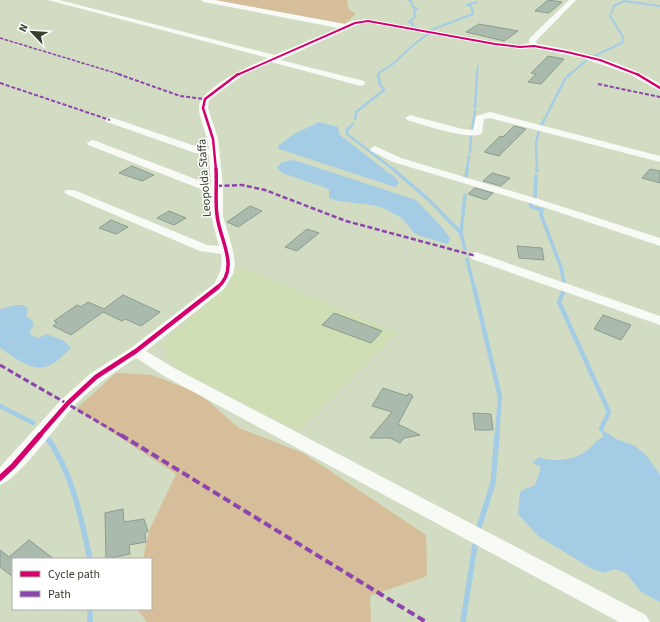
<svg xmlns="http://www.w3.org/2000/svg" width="660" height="622" viewBox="0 0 660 622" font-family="'Source Sans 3',sans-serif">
	<rect width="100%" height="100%" fill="#d2dcc2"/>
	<path fill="#cfdeb4" d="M238,266L398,333L300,431L174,368L161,343L229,285Z"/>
	<path fill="#d5be99" d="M213,0H347L348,8L356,14L344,24Z
		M116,373L152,375L200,394L239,428L303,453L426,535L427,576L370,596L371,622H147L137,609H151V559H143L149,531L176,474L76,409Z"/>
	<path fill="#a4cde5" d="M319,122L338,127L340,135L397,179L399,183L395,187L279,149L278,146L294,134Z
		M291,160L297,161L416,200L441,226L450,238L448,244L420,236L414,233L402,218L383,208L372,205L338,201L329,198V190L326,188L282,173L277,167L281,163Z
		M16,305H23L28,309L26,316L32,320L34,326L30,330L31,335L38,338L47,334L64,341L71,348C65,353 60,359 54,363C35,376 16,358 0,348V309Z
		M601,429L616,439L635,446L647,456L660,475V602L641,592L626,573L614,569L605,573L592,569L538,536L518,514L520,492L527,488L535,485L541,467L532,463L539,457C555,463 578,460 591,447C595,443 597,440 603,437Z"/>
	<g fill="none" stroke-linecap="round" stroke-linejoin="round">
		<path stroke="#a4cde5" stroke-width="2" d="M408,0L411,1L413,7L417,9L414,11L415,17L409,22L413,24L412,27L416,28
			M611,14L614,6L624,1L660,6
			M428,31L473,14L471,6L467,5L477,2
			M592,57L622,43L623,37L610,16
			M378,75C380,70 386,69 390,66C403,55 414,43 428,34
			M477,75L478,66
			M569,75L587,60"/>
		<path stroke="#a4cde5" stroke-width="2.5" d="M567,77L570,74
			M475,107L477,74
			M355,119L356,112L384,90L380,85L378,74
			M353,124L347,130V134L394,170
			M541,126L565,79
			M472,131L475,111
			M470,152L471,136
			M467,170L469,156
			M537,170L536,143L539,130"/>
		<path stroke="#a4cde5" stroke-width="3.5" d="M393,169L429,200L461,233L465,249
			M537,169V171
			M466,179L467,169
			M535,198L536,176
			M530,204L532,207L542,210L541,215L561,267L564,284
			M461,233L465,195
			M467,259L474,288"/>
		<path stroke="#a4cde5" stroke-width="4.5" d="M474,287L500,397L497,436
			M564,290L559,302L609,412L601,429
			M0,406L33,423"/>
		<path stroke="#a4cde5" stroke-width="5.5" d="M46,436C72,471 81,517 90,559
			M479,527L493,483L497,435
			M90,609V622
			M463,622L475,545"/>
	</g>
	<path fill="#aabaad" stroke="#8c9c8e" d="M548,0L562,2L549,13L535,11Z
		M479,24L518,31L504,41L466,32Z
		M548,56L564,59L541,84L528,82L536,74L531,73Z
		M514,126L526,129L499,156L484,152L500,136L503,137Z
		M132,166L154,175L142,181L119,173Z
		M650,169L660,171V183L642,178Z
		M492,173L510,178L501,186L483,181Z
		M475,188L493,193L486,200L468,194Z
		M250,206L262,211L238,227L227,222Z
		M169,211L186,218L174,225L157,218Z
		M111,220L128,227L116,234L99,228Z
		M307,229L319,233L297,251L285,247Z
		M517,246L542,248L544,260L519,258Z
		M123,295L160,312L141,326L125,319L122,321L103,312L71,335L53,326L57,323L54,321L77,305L81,307L88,302L104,309Z
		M334,313L382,331L371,343L322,325Z
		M603,315L631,325L621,340L594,329Z
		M383,388L407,396L409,393L413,396L398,424L420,435L404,438L400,443L390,438H370L392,412L372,406Z
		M473,413L491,414L493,430H475Z
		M123,509L124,522L144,519L148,531L145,534L146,542L129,545L130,554L106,559L105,513Z
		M29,540L54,559H11L13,560V577L0,567V550L9,557Z"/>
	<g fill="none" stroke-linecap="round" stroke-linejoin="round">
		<path fill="#f8faf6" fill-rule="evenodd" d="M48,0H59L275,55L338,28L204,2L201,0H215L345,24L352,21L368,19L495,42L520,45L529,43V39L569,0H576L536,41L537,44C580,51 623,61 660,84V91L629,74L582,58L534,48L520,49L495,46L368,23L357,25L280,60L364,81L365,83L364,85L361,86L271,62L243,75L209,100L208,108L218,139L223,186V216L233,251L235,264L233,274L224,289L146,351L174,368L646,615L650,622H619L164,376L136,358C113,373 92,387 73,407C57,425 19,479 0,485V467L62,399L91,373L131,348L214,284C220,273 223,266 221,254L200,251L66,194L64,192L66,190H74L207,245L219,246L211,216V193L88,145L87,143L92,140L96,141L211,185L209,155L195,153L107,122L105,120L110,117L113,118L201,148L209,149C208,136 198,116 199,107C200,88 251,65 268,58Z
			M490,112L660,156V162L490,118L484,119L482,133C474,142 420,124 407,120L405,118L410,115L462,129L473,130L476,116Z
			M375,146L401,158L551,203L660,238V246L543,207L393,162L371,151L370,149Z
			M476,252L660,316V325L472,259L470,256L472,253Z"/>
		<path stroke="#8e44ad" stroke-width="1.5" stroke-dasharray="3.5 1.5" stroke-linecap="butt" d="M0,38L122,75"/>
		<path stroke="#8e44ad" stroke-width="2" stroke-dasharray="4 2" stroke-linecap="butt" d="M118,74L180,96L205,99
			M0,83L110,120
			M598,84L660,97"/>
		<path stroke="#8e44ad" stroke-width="2.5" stroke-dasharray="5 2.5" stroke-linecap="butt" d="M217,186L242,185L265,190L346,221L476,256"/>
		<path stroke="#8e44ad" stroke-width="3" stroke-dasharray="6 3" stroke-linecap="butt" d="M0,365C41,389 82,412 122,436"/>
		<path stroke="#8e44ad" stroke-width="4" stroke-dasharray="8 4" stroke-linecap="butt" d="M121,435L426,622"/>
		<g stroke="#fff" stroke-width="3.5">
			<path id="cycleway-far4" d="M237,75L355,23L368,21L495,44L520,47L534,46L567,52L600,60L639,75"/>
		</g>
		<g stroke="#fff" stroke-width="4">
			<path id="cycleway-far3" d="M637,74L660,88
				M216,170L213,139L203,108L205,99L238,74"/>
		</g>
		<g stroke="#fff" stroke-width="5.5">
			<path id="cycleway-far2" d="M216,169C217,184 215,200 217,215C219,239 241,268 217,288"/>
		</g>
		<g stroke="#fff" stroke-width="7">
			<path id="cycleway-far1" d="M39,436L68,403L96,377L136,351L218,287"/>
		</g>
		<g stroke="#fff" stroke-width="8">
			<path id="cycleway" d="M0,478L13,466L40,435"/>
		</g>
		<use href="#cycleway-far4" stroke="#d6006c" stroke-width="2"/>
		<use href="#cycleway-far3" stroke="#d6006c" stroke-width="2.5"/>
		<use href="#cycleway-far2" stroke="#d6006c" stroke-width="3.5"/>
		<use href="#cycleway-far1" stroke="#d6006c" stroke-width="4.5"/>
		<use href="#cycleway" stroke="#d6006c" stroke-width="5.5"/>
	</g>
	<g text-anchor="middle" stroke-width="3" stroke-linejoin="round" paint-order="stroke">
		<g font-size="12" fill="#383f2c" stroke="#fff">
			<text transform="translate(204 178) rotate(-94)" y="4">Leopolda Staffa</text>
		</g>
	</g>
	<rect x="12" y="558" width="140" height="52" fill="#ffffff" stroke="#afb2ab"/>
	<rect x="20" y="571" width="20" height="6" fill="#d6006c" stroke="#afb2ab"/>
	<text x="48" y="578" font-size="12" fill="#383f2c">Cycle path</text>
	<rect x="20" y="591" width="20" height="6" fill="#8e44ad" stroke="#afb2ab"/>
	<text x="48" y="598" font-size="12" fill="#383f2c">Path</text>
	<g transform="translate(32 32) rotate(295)" stroke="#ffffff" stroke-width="3" paint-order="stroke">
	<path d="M0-3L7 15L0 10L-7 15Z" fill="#383f2c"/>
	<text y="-6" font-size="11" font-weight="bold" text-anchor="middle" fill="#383f2c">N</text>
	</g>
</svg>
